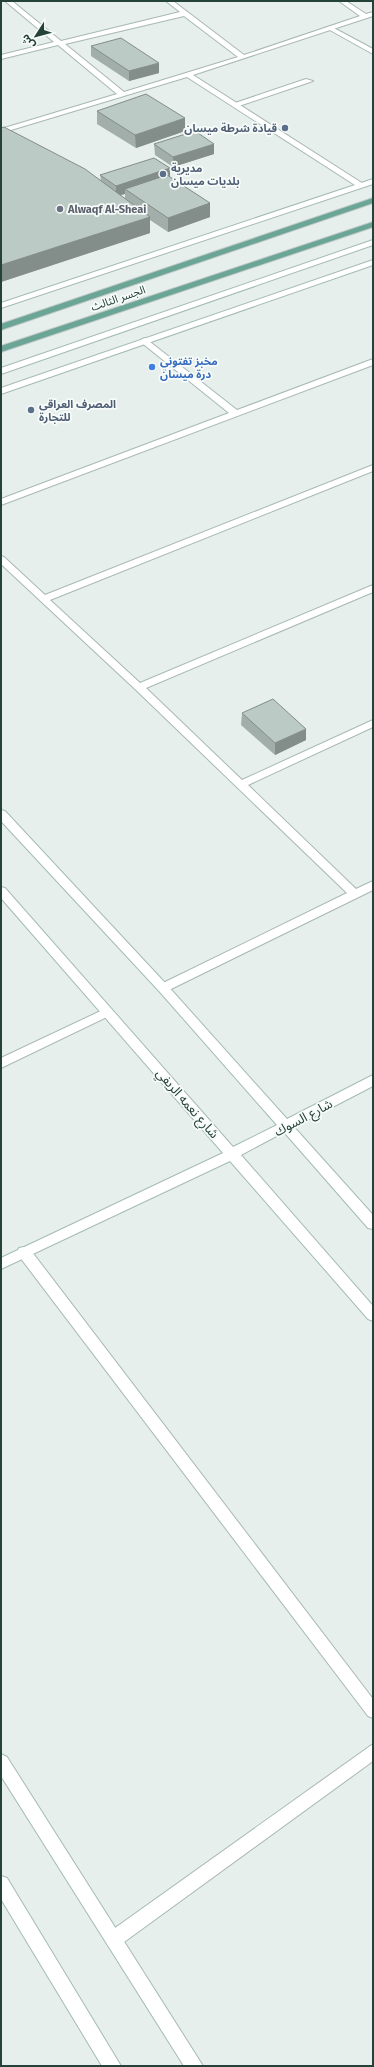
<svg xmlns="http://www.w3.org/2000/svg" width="374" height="2067" viewBox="0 0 374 2067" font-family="'Fira Sans','Noto Sans Arabic',sans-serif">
	<rect width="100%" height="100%" fill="#e6efeb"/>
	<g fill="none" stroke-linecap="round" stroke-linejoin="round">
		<g stroke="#a8b8b2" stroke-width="2">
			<path id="lane" d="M330,26L373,49V54L328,29L327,28Z
				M306,79L313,81L239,106L232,104Z"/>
		</g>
		<g stroke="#a8b8b2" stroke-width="2">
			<path id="street" d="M5,1H12L61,41L180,12L166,1H173L244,55L360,16L339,1H346L366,14L373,12V16L193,75L365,185L358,187L187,77L1,133V129L117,94L58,45L1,59V55L54,42ZM184,16L238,57L124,92L65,44Z
				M145,338L237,410L373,359V365L1,505V499L229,413L142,343V339Z
				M373,465V471L50,600L140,683L373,585V592L146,688L242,780L373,720V727L248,785L356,889L373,881V890L167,991H159L157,988L159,985L347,893L135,689L1,564V556L4,557L45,595Z
				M107,1008L111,1009L113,1012L111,1015L1,1068V1058Z
				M24,1247L29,1248L373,1699V1718L368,1716L19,1256L17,1252L19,1248Z
				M373,1744V1761L120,1945L114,1947L108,1945L106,1939L108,1933Z"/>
		</g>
		<g stroke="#a4bbb3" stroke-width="2">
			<path id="secondary" d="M373,179V184L1,308V303Z
				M373,240V245L1,374V368Z
				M373,260V265L1,394V388Z
				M1,810L5,811L167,985L287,1119L373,1075V1086L294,1127L373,1215V1229L368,1228L284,1132L241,1155L373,1306V1321L368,1319L230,1161L1,1269V1258L223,1153L1,898V887L5,888L233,1147L277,1125L159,991L1,821Z
				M1,1754L7,1757L203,2066H184L1,1776Z
				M1,1876L7,1878L121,2066H102L1,1899Z"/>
		</g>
		<g stroke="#c2cac8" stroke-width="2">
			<path id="primary" d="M373,198V203L1,330V324Z
				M373,222V227L1,352V346Z"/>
		</g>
		<use href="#lane" fill="#fff" fill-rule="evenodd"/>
		<use href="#street" fill="#fff" fill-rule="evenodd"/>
		<use href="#secondary" fill="#fff" fill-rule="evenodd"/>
		<use href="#primary" fill="#6aa596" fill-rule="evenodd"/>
	</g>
	<path fill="#a1aea9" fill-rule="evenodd" d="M91,46L159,73L129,81L91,56Z
		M97,111L185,131L136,148L97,124Z
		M1,128L101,180L100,175L170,168V177L210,203V217L168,232L150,220V233L1,282ZM125,194V198L120,195Z
		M154,144L214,154L173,167L155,155Z
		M242,713L306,740L275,755L241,725Z"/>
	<path fill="#838d89" d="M159,63V73L129,81V71Z
		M185,118V131L136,148L135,135Z
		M214,144V154L173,167V157Z
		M170,168V179L125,189V194L116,196V186Z
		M210,203V217L168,232V218Z
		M150,217V233L1,282V265Z
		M306,729V740L275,755V743Z"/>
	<path fill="#bbcac4" stroke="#838d89" d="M121,38L159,63L129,71L91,46Z
		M146,94L185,118L135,135L97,111Z
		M4,127L85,169L150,217L1,265V128Z
		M195,131L214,144L173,157L154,144Z
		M154,158L170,168L116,186L100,175Z
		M167,175L210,203L168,218L125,189Z
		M273,699L306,729L275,743L242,713Z"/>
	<g fill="#5c6f8a" stroke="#f7fbf9" stroke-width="1.5">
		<circle cx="285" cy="128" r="4"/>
		<circle cx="163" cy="174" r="4"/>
		<circle cx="31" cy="410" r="4"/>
	</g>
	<circle fill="#6b7280" stroke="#f7fbf9" stroke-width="1.5" cx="60" cy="209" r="4"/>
	<circle fill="#3f7fe0" stroke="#f7fbf9" stroke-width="1.5" cx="152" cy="367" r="4"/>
	<g text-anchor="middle" stroke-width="3.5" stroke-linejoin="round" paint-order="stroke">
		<g font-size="11" font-weight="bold" fill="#4e5e75" stroke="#f7fbf9" text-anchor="start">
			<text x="277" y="132" text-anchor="end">قيادة شرطة ميسان</text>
			<text x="171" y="172">مديرية<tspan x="171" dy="13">بلديات ميسان</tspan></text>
			<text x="39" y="408">المصرف العراقي<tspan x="39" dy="13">للتجارة</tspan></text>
		</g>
		<g font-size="11" font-weight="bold" fill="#5b616d" stroke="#f7fbf9" text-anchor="start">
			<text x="68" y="213">Alwaqf Al-Sheai</text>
		</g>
		<g font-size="11" fill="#24423a" stroke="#f7fbf9">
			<text transform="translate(118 298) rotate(-19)" y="4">الجسر الثالث</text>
		</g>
		<g font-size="11" font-weight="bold" fill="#366cbe" stroke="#f7fbf9" text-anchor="start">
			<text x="160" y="365">مخبز تفتوني<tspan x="160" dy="13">درة ميسان</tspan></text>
		</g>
		<g font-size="13" fill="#24423a" stroke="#f7fbf9">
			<text transform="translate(188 1103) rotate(49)" y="5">شارع نعمه الريفي</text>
			<text transform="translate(303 1117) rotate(-28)" y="5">شارع السوك</text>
		</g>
	</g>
	<rect width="374" height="2067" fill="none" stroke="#24423a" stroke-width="4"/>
	<g transform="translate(36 36) rotate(234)" stroke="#f7fbf9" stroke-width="3" paint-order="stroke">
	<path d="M0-3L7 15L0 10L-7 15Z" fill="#24423a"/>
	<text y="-6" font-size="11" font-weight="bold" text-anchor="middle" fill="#24423a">ش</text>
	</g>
</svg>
